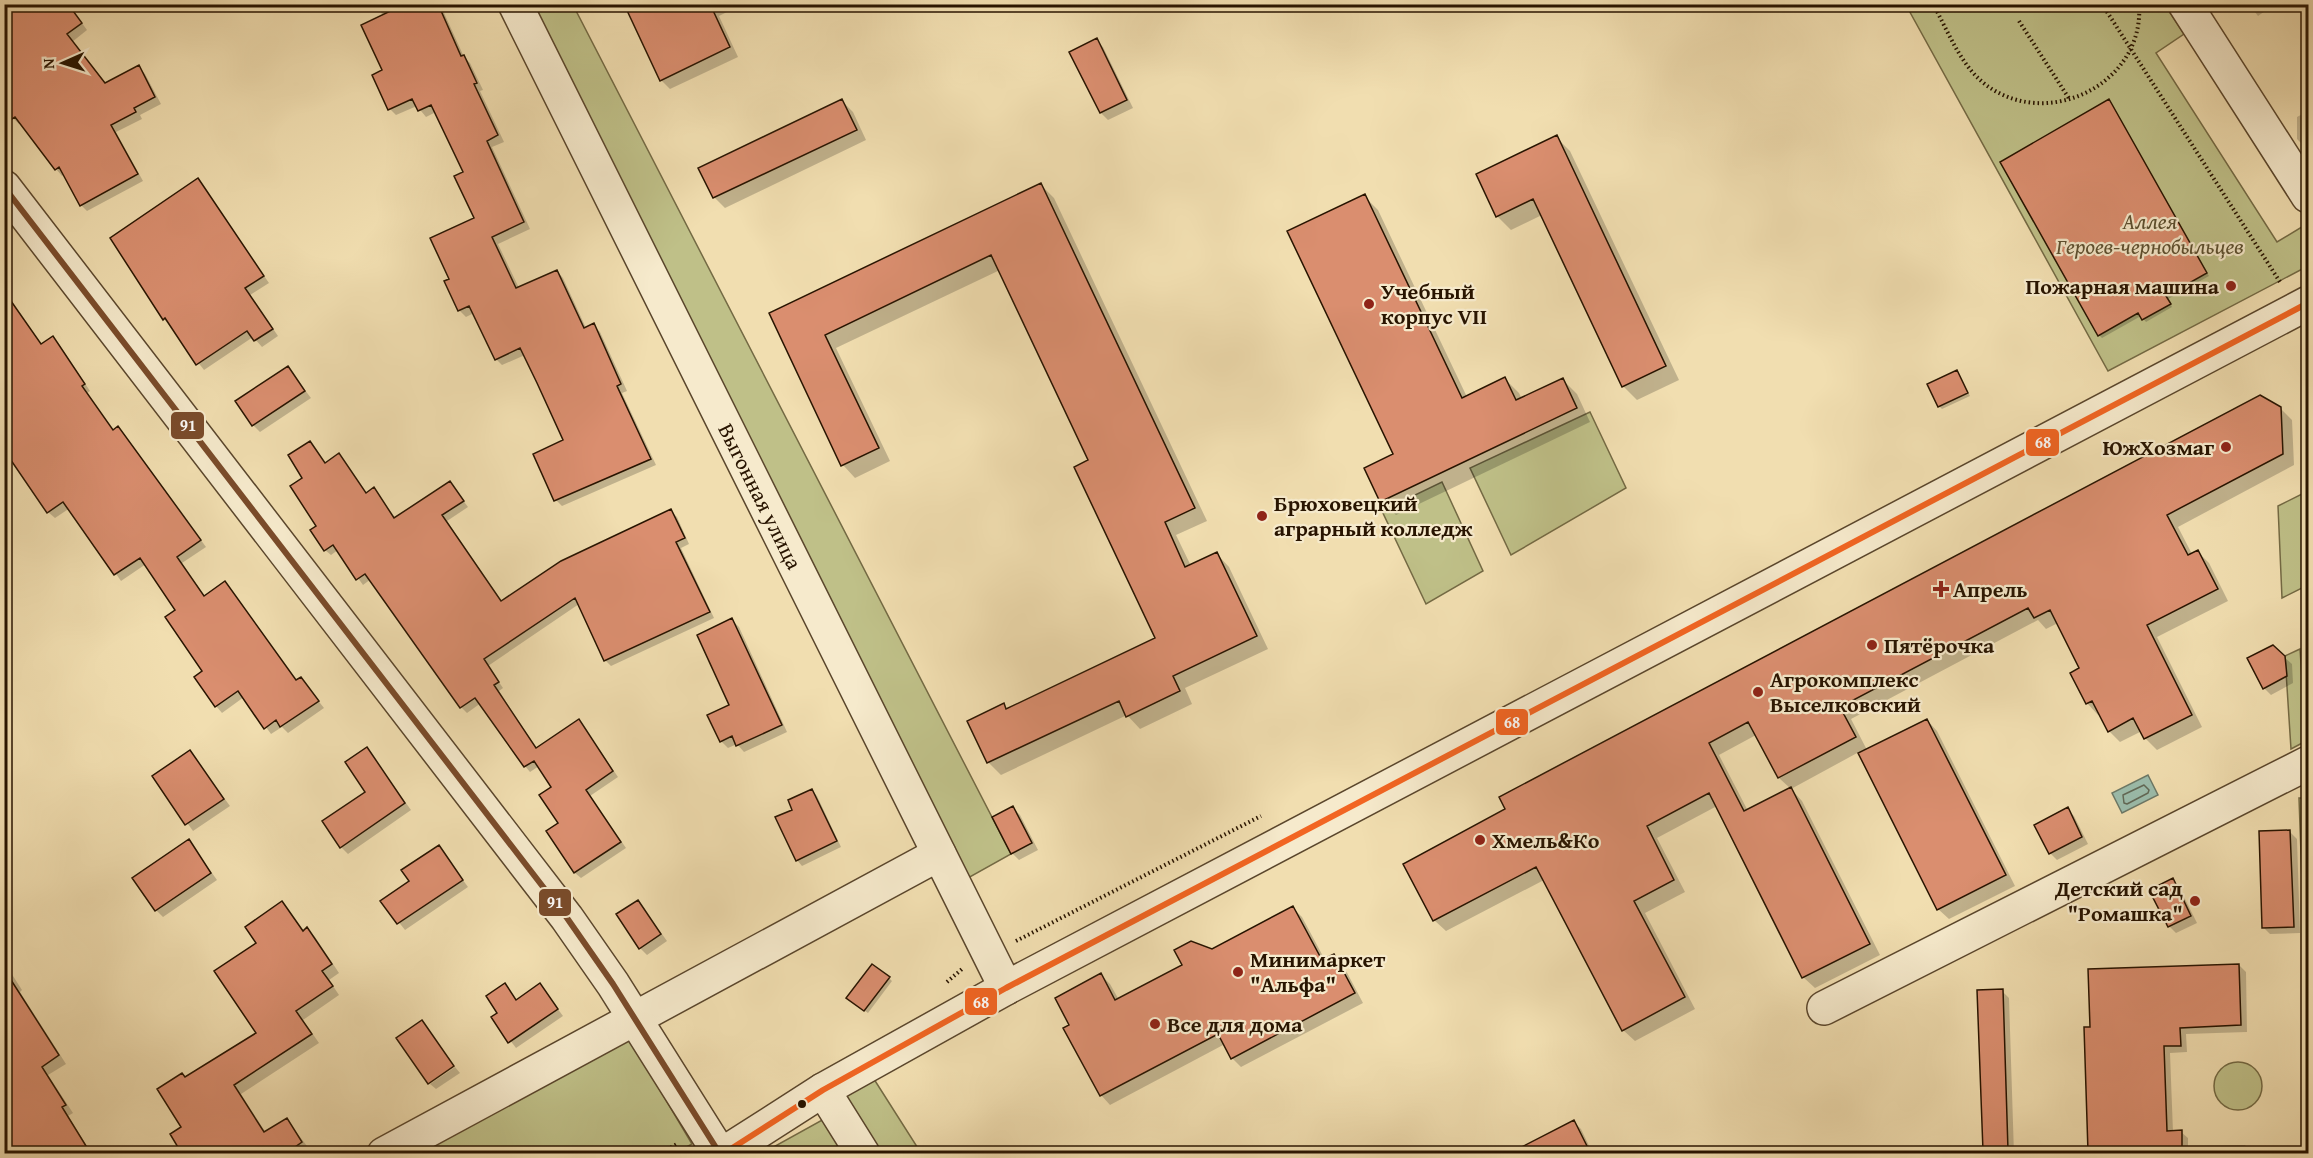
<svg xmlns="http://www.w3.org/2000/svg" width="2313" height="1158" viewBox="0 0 2313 1158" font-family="'Gentium Book Plus',serif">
	<rect width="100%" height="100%" fill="#f1deb0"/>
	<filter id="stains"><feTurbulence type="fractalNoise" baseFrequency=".00333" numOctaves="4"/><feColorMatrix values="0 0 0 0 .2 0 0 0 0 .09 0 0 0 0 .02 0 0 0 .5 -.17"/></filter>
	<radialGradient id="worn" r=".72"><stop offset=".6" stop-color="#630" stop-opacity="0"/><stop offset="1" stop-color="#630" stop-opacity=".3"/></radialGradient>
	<path fill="#bfc088" stroke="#746a44" stroke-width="1.5" d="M534,5H573L1011,854L968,878Z
		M1906,5H2165L2184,34L2156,53L2277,242L2305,225L2308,229V266L2108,371Z
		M1590,412L1626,488L1511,555L1470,468Z
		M1442,482L1483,571L1426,604L1382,511Z
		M2308,491V585L2282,598L2278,506Z
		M2300,649L2306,741L2291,749L2285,656Z
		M2299,798H2308V1049Z
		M627,1034L692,1144L674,1154H407Z
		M2214 1086a24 24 0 1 1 48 0a24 24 0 1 1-48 0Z
		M872,1076L921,1153H878L840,1093Z
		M824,1119L844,1154H761Z"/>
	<path fill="#9bbcab" stroke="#6d7967" stroke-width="1.5" d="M2148,775L2158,795L2122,813L2112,793Z"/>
	<path fill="#0003" fill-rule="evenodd" d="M68,4L87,30L72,42L105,84L139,67L145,74L161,104L140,115L142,119L116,132L143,181L87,211L81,205L65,174L62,176L56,169L21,123L19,124L13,118Z
		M377,4H440L464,57L470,63L483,90L480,91L504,142L492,147L530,229L498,244L519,288L557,271L563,278L586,328L593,325L600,332L627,391L622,393L656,465L562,506L556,500L565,440L525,355L502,365L496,359L474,313L466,317L459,310L451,280L476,218L465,173L436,112L426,117L417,106L396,115L390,109L384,71L383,16Z
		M625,4H743L719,16L738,57L670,89L661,80Z
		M2249,4H2275L2258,16Z
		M1096,40L1103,47L1133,108L1108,120L1101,113Z
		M842,101L853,112L866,140L725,208L714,197Z
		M2109,101L2209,276L2168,299L2172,307L2146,322L2141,316L2102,338L2099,335Z
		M2308,111V150L2297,139V117Z
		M1556,137L1570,151L1679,380L1637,400L1623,386L1542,215L1511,230L1497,216Z
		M197,180L269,283L250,295L278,336L262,347L253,337L204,370L165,320L172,315Z
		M1041,185L1054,198L1207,521L1176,535L1191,566L1217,554L1229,567L1268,649L1185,688L1192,704L1140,729L1127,715L1001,775L988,762L969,722L1003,705L1008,710L1157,639L1090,461L1000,270L836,348L890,461L855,478L843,465L771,314Z
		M1364,196L1378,210L1467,397L1505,379L1519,393L1522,399L1563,380L1577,394L1590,422L1396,515L1382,501L1395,455Z
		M7,296L42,345L52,338L59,344L90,391L87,393L114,431L124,435L206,547L182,563L205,597L297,682L301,679L324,708L288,733L282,727L271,734L244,697L222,713L216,706L205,671L177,610L146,564L121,581L70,508L55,518L48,512Z
		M288,368L311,398L260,432L253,425Z
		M1959,375L1970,396L1942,409L1939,406Z
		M2280,408L2292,420L2294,465L2178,527L2192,554L2198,552L2209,563L2228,601L2157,637L2202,727L2157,750L2145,738L2142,731L2120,742L2109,731L2101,714L2098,715L2087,703L2082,669L2058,623L2046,629L2038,620L1851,719L1867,750L1927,720L1937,731L2015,886L1949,919L1938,909L1859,752L1791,789L1802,801L1880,955L1815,988L1803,977L1717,806L1657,838L1685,892L1645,913L1695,1009L1635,1041L1623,1030L1544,880L1446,931L1434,920L1405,864ZM1756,735L1779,778L1791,789L1748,811L1719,755Z
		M310,442L326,464L339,455L367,494L374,489L396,519L450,483L468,507L447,521L502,602L671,511L677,517L689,544L681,548L714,618L611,666L606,661L579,604L488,666L503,688L499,691L537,749L584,727L618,777L590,796L626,848L581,878L575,873L548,831L560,823L553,787L539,766L530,772L525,766L481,703L467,713L461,707L371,579L363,585L338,550L331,555L325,550L305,478Z
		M732,620L739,627L787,732L744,752L737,744L728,748L721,741L731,706Z
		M2284,657L2292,664L2293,683L2271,695L2264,688Z
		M367,749L411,810L348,854L341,847L367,792Z
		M190,752L230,806L193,831L154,777Z
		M812,790L817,796L841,847L802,866L797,860L794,810Z
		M1013,808L1020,815L1038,850L1019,860L1012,853Z
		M2067,809L2074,816L2088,844L2057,860L2050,853Z
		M2290,832L2297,839L2300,933L2270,934L2263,927Z
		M189,841L217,880L163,917L156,910Z
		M438,846L468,887L405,930L382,901L411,881Z
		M2172,880L2179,887L2197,923L2176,933L2169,926Z
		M638,901L667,941L647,955L640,948Z
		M282,903L304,932L307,929L315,937L339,973L329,980L339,995L303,1020L319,1043L241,1094L266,1133L287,1120L307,1146L295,1154H170L180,1147L183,1127L186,1078L258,1033V943Z
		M1293,908L1302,917L1325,960L1334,956L1343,965L1363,1003L1241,1067L1232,1058L1225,1044L1110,1105L1101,1095L1071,1025L1101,975L1110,984L1119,1000Z
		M4,962L22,990L20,992L66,1064L48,1075L73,1113L68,1116L92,1154H8L4,1148Z
		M2239,965L2246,972L2247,1032L2186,1034L2187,1052L2170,1053L2173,1132H2181L2188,1138V1146L2245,1145L2252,1154H2092L2090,1151L2092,1028Z
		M889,978L892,981L868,1013L851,1001Z
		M505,985L517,1001L540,985L563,1016L516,1048L493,1018L499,1013Z
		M1978,991H2002L2009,998L2014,1154H1984Z
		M422,1022L453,1064L428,1081Z
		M455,1067L460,1073L436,1089L430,1084Z
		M1574,1122L1581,1129L1593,1154H1547Z"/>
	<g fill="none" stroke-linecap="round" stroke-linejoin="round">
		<path stroke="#626856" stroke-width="1.5" d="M2144,785L2149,790L2148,793L2127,804L2124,803L2123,795Z"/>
	</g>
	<path fill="#da8e6f" stroke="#281400" stroke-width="1.5" d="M4,4H68L82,23L67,34L105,83L139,65L155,97L134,108L136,112L111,125L138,174L80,206L59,167L55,170L15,117L4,124Z
		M405,4H438L461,56L464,55L477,83L474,84L498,135L487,141L524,222L492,237L516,288L557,270L584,328L594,323L621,384L617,386L651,459L554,501L533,454L563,440L537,383L520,348L495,360L469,306L458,311L444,281L449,279L430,238L474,218L454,176L463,172L431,105L418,111L412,99L388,110L372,75L382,70L361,25Z
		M624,4H710L730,47L660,81Z
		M1097,38L1127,100L1100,113L1069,52Z
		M842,99L857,130L713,198L698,168Z
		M2109,99L2207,273L2166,296L2171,304L2142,320L2138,313L2098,336L2000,162Z
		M1557,135L1666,366L1622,387L1533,199L1496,217L1476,174Z
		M198,178L264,276L245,288L273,329L254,341L247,331L196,365L165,318L163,320L110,238Z
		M1041,183L1195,508L1165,522L1185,567L1217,552L1257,636L1173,676L1180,691L1126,717L1119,701L987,763L967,721L1004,703L1006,709L1155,638L1074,467L1088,460L991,255L825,335L879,448L841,466L769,313Z
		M1365,194L1462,398L1505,377L1516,400L1563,378L1577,408L1380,502L1364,468L1393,454L1287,231Z
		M4,291L41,344L53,336L85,384L82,386L113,430L118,426L201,540L177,557L204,596L225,581L296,680L301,677L319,701L280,727L276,720L264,729L238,691L215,707L194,677L202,671L165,617L175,610L140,558L114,575L63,502L47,513L4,450Z
		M288,366L305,391L252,426L235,401Z
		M1957,370L1968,393L1938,407L1927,384Z
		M2260,395L2281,407L2283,454L2167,515L2188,555L2198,550L2218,589L2147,625L2192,715L2144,739L2133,718L2108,732L2092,701L2086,704L2070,673L2079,668L2050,610L2034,618L2028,608L1840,707L1856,737L1778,778L1748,722L1709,743L1744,811L1791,787L1870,944L1802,978L1709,793L1647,826L1674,880L1634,901L1685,997L1622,1031L1536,867L1433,921L1403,864L1505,809L1499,797Z
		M310,441L325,463L339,453L366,493L374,487L394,518L450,481L464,501L442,515L501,601L561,561L671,509L685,538L676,542L710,612L604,661L575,598L484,659L499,682L494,685L536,748L579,719L613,771L586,790L621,842L574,873L546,831L558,823L539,795L551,787L534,761L524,767L475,698L460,708L365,574L356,580L333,545L324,551L310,530L316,526L290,486L302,478L288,455Z
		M732,618L782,725L736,746L732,736L720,742L707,715L729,705L697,635Z
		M2273,645L2285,656L2287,676L2263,689L2247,658Z
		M1927,719L2006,875L1937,910L1858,753Z
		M367,747L405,803L340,848L322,821L365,792L345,762Z
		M190,750L224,799L185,825L152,776Z
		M812,789L837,841L796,861L775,817L792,810L788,800Z
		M1013,806L1032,843L1011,854L992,817Z
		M2068,807L2082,837L2049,854L2034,825Z
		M2290,830L2294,927L2262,928L2259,831Z
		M189,839L211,873L155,911L132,878Z
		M439,845L463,880L397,924L380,901L409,881L401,870Z
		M2173,878L2191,916L2168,927L2149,890Z
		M638,900L661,934L639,949L616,914Z
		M282,901L303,931L307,927L332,964L322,971L333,986L296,1011L312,1034L234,1085L264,1132L287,1118L302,1142L285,1154H182L170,1134L181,1127L157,1089L182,1073L185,1077L256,1033L214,971L256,943L245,927Z
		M1293,906L1322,960L1334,954L1355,993L1231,1059L1218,1034L1100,1096L1063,1028L1069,1025L1055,998L1101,973L1115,1000L1182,965L1174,950L1191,941L1212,949Z
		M872,964L890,977L864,1011L846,998Z
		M2239,964L2241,1025L2180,1028L2181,1046H2164L2167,1131L2182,1130V1154L2088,1152L2084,1027H2090L2088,969Z
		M4,969L59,1055L42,1067L66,1105L62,1107L91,1154H4Z
		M505,983L516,1000L540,983L558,1009L508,1043L491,1017L497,1013L486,996Z
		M2003,989L2008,1150L1983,1151L1977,990Z
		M422,1020L454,1066L428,1084L396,1038Z
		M1574,1120L1591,1154H1508Z"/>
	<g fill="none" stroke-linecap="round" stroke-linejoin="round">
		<g stroke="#5a462c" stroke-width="36">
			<g id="minor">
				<path id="s1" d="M515,4L1006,988"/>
				<path d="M2185,4L2308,196"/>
				<path d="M4,187L567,918L613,984L720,1154"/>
				<path d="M1824,1008L2308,763"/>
				<path d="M823,1090L863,1154"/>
				<path d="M384,1154L939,854"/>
				<path d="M723,1154L823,1090L1006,988L2308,303"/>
			</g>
		</g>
		<path stroke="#281400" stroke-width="4" stroke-dasharray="1.5 3" stroke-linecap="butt" d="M1933,4C1949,33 1962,69 1989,87C2051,130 2145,82 2139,4
			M2102,4L2280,282
			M2019,21L2070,100
			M1016,941L1261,816
			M947,982L962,969
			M659,1154L677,1144"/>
		<use href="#minor" stroke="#f6eacc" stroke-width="33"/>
		<g stroke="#f6eacc" stroke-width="10">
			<path id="bus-1" d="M4,187L567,918L613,984L720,1154"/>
		</g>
		<g stroke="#f6eacc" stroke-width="10">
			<path id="bus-2" d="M723,1154L823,1090L1006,988L2308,303"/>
		</g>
		<use href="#bus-1" stroke="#7a4b2a" stroke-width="6"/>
		<use href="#bus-2" stroke="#f26522" stroke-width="6"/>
	</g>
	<g fill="#8f2418" stroke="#f6eacc" stroke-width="2">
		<circle cx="2231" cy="286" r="6"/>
		<circle cx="1369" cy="304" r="6"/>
		<circle cx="2226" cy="447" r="6"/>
		<circle cx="1262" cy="516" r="6"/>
		<path d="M1938 580h6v6h6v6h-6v6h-6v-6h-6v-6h6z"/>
		<circle cx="1872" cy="645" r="6"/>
		<circle cx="1758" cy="692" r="6"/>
		<circle cx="1480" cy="840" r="6"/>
		<circle cx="2195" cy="901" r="6"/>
		<circle cx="1238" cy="972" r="6"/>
		<circle cx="1155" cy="1024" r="6"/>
	</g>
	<circle fill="#281400" stroke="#f6eacc" stroke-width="2" cx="802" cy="1104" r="5"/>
	<g text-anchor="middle" stroke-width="4.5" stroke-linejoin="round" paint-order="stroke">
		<g font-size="22" font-style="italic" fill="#5d5030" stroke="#f6eacc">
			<text x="2150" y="229">Аллея<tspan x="2150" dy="25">Героев-чернобыльцев</tspan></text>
		</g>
		<g font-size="22" font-weight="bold" fill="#281400" stroke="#f6eacc" text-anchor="start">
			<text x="2219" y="294" text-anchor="end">Пожарная машина</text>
			<text x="1381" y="299">Учебный<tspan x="1381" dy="25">корпус VII</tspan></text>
			<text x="2214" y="455" text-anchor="end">ЮжХозмаг</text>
			<text x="1274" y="511">Брюховецкий<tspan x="1274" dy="25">аграрный колледж</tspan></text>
			<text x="1953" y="597">Апрель</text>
			<text x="1884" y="653">Пятёрочка</text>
			<text x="1770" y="687">Агрокомплекс<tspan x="1770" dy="25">Выселковский</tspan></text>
			<text x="1492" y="848">Хмель&amp;Ко</text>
			<text x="2183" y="896" text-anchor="end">Детский сад<tspan x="2183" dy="25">"Ромашка"</tspan></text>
			<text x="1250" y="967">Минимаркет<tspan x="1250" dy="25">"Альфа"</tspan></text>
			<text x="1167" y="1032">Все для дома</text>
		</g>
		<g font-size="22" fill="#281400" stroke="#f6eacc">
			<text dy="8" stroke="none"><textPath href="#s1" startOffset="550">Выгонная улица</textPath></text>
		</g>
	</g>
	<g stroke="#f6eacc" stroke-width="2">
		<rect x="170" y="411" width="35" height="29" rx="6" fill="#7a4b2a"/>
		<rect x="2025" y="428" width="35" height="29" rx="6" fill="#f26522"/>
		<rect x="1495" y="708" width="34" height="28" rx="6" fill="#f26522"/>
		<rect x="538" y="888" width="34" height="29" rx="6" fill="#7a4b2a"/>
		<rect x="964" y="987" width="34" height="29" rx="6" fill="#f26522"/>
	</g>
	<g font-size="16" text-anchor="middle" font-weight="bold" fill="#fff">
		<text x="188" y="431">91</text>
		<text x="2043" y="448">68</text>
		<text x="1512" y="728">68</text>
		<text x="555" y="908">91</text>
		<text x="981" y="1008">68</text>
	</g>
	<rect width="2313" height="1158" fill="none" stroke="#f1deb0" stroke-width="24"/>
	<rect x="6" y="6" width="2301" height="1146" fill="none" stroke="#281400" stroke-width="3"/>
	<rect x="12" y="12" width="2289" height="1134" fill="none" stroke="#281400" stroke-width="1.5"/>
	<g transform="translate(63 63) rotate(267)" stroke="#f6eacc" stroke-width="4.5" paint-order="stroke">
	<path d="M0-4.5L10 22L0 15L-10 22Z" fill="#281400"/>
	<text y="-9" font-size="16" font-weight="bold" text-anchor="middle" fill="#281400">N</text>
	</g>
	<rect width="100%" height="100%" filter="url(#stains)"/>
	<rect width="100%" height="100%" fill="url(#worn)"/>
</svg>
